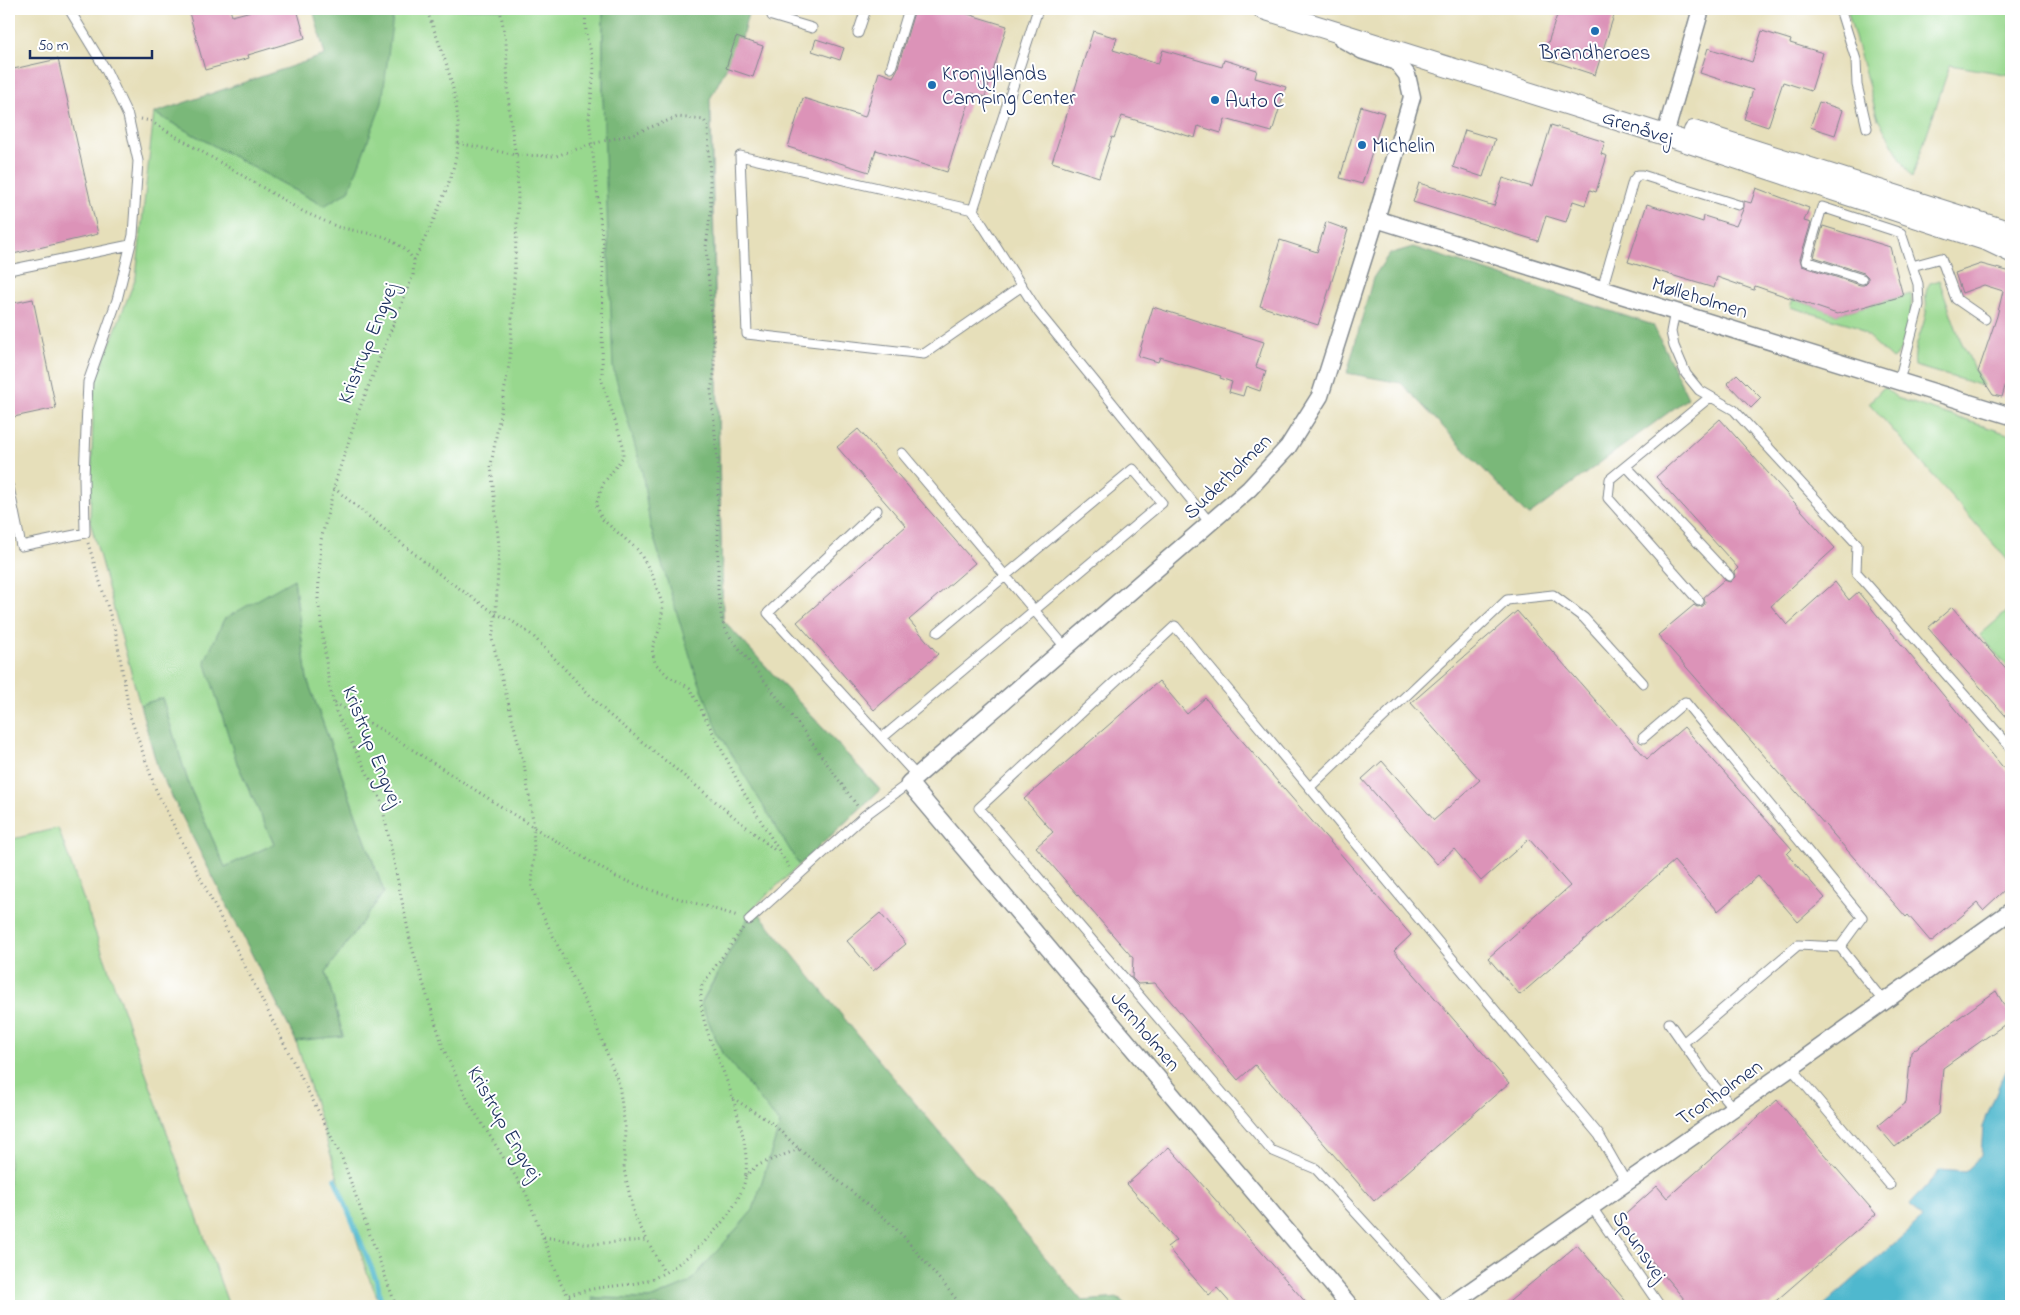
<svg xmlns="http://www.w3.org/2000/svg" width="2020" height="1315" viewBox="0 0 2020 1315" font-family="'Indie Flower',sans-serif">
	<rect width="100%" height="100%" fill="#fff"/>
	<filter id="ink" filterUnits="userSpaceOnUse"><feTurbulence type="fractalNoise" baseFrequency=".02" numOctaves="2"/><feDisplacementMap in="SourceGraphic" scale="10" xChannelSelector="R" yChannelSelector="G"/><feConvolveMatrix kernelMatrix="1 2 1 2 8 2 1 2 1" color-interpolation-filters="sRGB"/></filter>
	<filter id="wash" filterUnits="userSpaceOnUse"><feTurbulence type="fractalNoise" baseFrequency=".0096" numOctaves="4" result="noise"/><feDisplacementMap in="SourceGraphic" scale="20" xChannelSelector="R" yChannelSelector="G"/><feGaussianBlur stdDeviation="1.12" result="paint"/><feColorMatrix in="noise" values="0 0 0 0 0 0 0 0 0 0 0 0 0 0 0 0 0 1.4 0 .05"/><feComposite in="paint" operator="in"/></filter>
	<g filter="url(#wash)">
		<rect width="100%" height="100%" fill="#e6dfba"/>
		<path fill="#98d88e" stroke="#5a8476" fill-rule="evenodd" d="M392,9H603V101L711,112L723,620L880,790L754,907L701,1003L722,1053L780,1124L753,1211L689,1283L650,1299L593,1298L596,1306H381L367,1273L296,1041L343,1035L326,972L384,892L307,679L294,579L237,763L274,844L225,867L190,788L162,698L140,705L90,521L94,384L136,277L154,113L324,206L393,16ZM646,493L688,647L650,525Z
			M1847,9H2011V75L1950,65L1912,178L1878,119Z
			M1939,280L1960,339L1983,386L1915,366C1912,348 1923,331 1926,313C1928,299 1922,297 1930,283Z
			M1911,294C1913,310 1907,351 1892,359L1857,326L1790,307L1793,299L1837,314Z
			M1884,387L1897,398L2011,435V564L1869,403Z
			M2011,608V671L1980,635Z
			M58,828L229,1306H9V840Z"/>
		<path fill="#7ab879" stroke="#4a746c" d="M313,9H392L393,16L382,103L349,191L324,206L154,113L325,55Z
			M603,9H749L742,38L710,99L723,620L880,790L799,865L719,733L694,669L650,525L642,471L613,368L603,101Z
			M1413,247L1653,325L1688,398L1528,516L1401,383L1347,373L1373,278L1389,254Z
			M294,579L307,679L384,892L326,972L343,1036L296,1041L158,769L140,705L162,698L190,788L225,867L274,844L237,763L205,661L224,619Z
			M754,907L861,1039L1082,1301L1119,1298L1126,1306H596L592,1298L650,1299L689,1283L753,1210L780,1124L722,1053L701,1004Z"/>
		<path fill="#50b8ce" stroke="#367496" d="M2011,1066V1306H1823L1922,1219L1910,1204L1940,1170L1964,1172L1981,1156L1983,1126L2004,1073Z"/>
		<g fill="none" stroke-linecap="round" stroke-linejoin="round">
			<path stroke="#50b8ce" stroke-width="5" d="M335,1179L378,1284L380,1299L376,1306"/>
		</g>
		<g id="blocks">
			<path fill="#dc93b8" d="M188,9H230L232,16L259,9H297L305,38L248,55L249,58L205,70Z
				M915,9H951L1007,26L985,97L972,93L947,172L876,150L869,172L788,147L803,98L865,117L879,72L893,77L897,70Z
				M1559,9H1616L1595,75L1543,58Z
				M1093,31L1117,38L1113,50L1158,64L1163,50L1222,67L1224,60L1257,70L1255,78L1286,87L1272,132L1225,119L1221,133L1198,126L1195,138L1122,116L1114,138L1112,137L1099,177L1052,162Z
				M1762,31L1791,40L1790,43L1823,53L1811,91L1783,82L1768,127L1744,119L1753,90L1700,73L1708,48L1752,62Z
				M736,37L763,46L753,77L726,68Z
				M816,39L844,48L840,60L812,51Z
				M58,59L98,234L9,255V70Z
				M1819,102L1843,110L1835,135L1810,127Z
				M1361,106L1384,113L1362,184L1340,178Z
				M1551,125L1605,142L1601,154L1607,156L1596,192L1590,190L1585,205L1573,201L1566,222L1546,216L1538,241L1413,202L1419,183L1494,206L1503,178L1532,187Z
				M1465,130L1495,139L1483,177L1453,167Z
				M1756,188L1809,208L1804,221L1811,223L1800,259L1802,266L1860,285H1864L1868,281V277L1864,273L1814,257L1823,226L1890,247L1903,296L1837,314L1755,286L1754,290L1717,277L1714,288L1628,262L1647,204L1703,222L1704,216L1736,226L1744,207V201L1751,203Z
				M1326,222L1348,230L1318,325L1260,306L1280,240L1317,252Z
				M1981,264L2011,272V366L2002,397L1993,395L1978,372L1997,316L2003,291L1984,285L1962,293L1955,273Z
				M33,299L56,408L9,418V304Z
				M1153,307L1264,342L1256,367L1266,371L1260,391L1246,386L1243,396L1229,392L1232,382L1220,378L1221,376L1160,357L1158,362L1138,356Z
				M1737,374L1761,398L1751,408L1727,383Z
				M1720,419L1835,548L1771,606L1787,625L1835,582L1849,600L1858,592L2011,777V884L1983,910L1977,903L1931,942L1908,915L1906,917L1658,635L1694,605L1697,607L1703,606L1705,603L1704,597L1724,580L1730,582L1735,577L1734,572L1738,568L1656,477Z
				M858,429L975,563L909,620L938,654L874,710L797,622L906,526L837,447Z
				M1952,607L2011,674V722L1928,628Z
				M1517,611L1647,759L1684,727L1792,849L1787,854L1825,898L1798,922L1758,876L1718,911L1674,861L1520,995L1488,958L1570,886L1529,839L1481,881L1454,849L1437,864L1362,779L1382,761L1434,820L1480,780L1411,703Z
				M1159,681L1187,714L1205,698L1411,935L1394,951L1509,1083L1374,1201L1255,1065L1238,1080L1155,983L1138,984L1132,978L1133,958L1036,847L1053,832L1024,799Z
				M880,913L906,944L873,971L847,941Z
				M1996,991L2011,1017V1020L1943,1068L1939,1114L1895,1147L1877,1126L1906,1102L1911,1052Z
				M1777,1100L1876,1214L1770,1306H1690L1618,1221L1657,1186L1667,1198Z
				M1169,1147L1309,1306H1233L1217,1288L1209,1295L1167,1247L1176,1240L1127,1184Z
				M1577,1245L1630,1306H1504Z"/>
		</g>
	</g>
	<g filter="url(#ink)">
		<use href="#blocks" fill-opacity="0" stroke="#80878c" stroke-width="1"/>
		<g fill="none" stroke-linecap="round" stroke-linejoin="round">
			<g stroke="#80878c" stroke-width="11">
				<path id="service" d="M775,9L772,16L812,28
					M1840,9L1856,60L1857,85L1867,128
					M858,33L866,9
					M891,68L909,9
					M973,210L1038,9
					M1912,266L1941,258L1956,299L1985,319
					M9,270L130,245
					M1862,279L1806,261L1822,207L1901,233L1918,284L1919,305L1899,381
					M1022,286L924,354L747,334L740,156L973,210L1039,313L1210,523
					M1602,289L1633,181L1638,175H1642L1738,205
					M1675,311L1671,332L1674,346L1686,374L1699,390L1734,410L1857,544L1856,572L2011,748
					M902,453L1066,648
					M1626,466L1729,576
					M9,487L21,546L85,533L84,477L88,382L117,300L133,235L138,161L128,116L106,70L69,9
					M877,510L768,613L917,776
					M1699,601L1608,498L1610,479L1710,397
					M882,738L1162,503L1133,469L938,632
					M1643,738L1685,702L1862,917L1840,947
					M1310,787L1507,600L1553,595L1584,618L1643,683
					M749,920L864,816L909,783
					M1669,1023L1704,1073L1733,1108
					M1683,1043L1798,945L1840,947L1884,1002
					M1791,1068L1890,1185
					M1591,1206L1660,1306
					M1441,1306L1316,1169L1271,1150L979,808L1175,626L1599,1135L1626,1182"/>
			</g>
			<g stroke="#80878c" stroke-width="19">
				<path id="minor" d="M1342,39L1363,51L1397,62L1407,75L1412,97L1376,219L1320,396L1288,447L1249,489L909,783L1350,1306
					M1665,135L1701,9
					M1376,219L2011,416
					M1449,1306L1791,1068L2011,911"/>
			</g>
			<g stroke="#80878c" stroke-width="22">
				<path id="tertiary" d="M1263,9L1665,135L1988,241L2011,252
					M1694,131L2011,232"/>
			</g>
			<path stroke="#80878c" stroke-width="3" stroke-dasharray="1 4" stroke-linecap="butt" d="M500,9L506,42L509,110L517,164L518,201L510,359L491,465L499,546L496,611L492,639L524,765L533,820L534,852L532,886L538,905L595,1023L619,1084L625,1127L624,1169L634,1215L664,1272
				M585,9L586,35L592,55L594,70L589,118L603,245L602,381L623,445V457L603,484L596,504L602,519L638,550L652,574L663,606L660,628L652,649L655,663L668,676L690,688L744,793L789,867
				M141,119L150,121L304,212L338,227L386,237L406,250L414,260L413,275L359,410L336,480L321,540L318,599L329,684L336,712L381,800L411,944L444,1050L469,1103L526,1193L561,1284L574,1306
				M458,143L516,155L556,156L592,144L632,134L678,117L704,120L708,127L711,208L706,247L714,343V374L711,390L718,467V592L722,621L728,634L805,733L858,807
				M414,260C430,229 456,176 458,142C461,96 442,50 426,9
				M334,488L443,577L496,614L509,619L532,635L607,713L776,851
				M88,543L116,634L130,716L156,790L342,1158L396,1306
				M335,703L385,732L533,827L616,877L654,891L738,916
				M733,1098L773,1124L799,1149L889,1222L905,1238L962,1306
				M745,1176L758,1165L799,1149
				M544,1237L590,1244L647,1240
				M569,1295C581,1292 593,1288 606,1287C622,1285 639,1284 654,1278C688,1263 737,1216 745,1180C751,1151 735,1103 725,1076C715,1049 696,1015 702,985L743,928"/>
			<use href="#service" stroke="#fff" stroke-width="9"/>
			<use href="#minor" stroke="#fff" stroke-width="16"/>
			<use href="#tertiary" stroke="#fff" stroke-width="20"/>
		</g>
	</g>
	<g fill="#1f6fb2" stroke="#fff" stroke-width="2">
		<circle cx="1595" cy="31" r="5"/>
		<circle cx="932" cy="85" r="5"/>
		<circle cx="1215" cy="100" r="5"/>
		<circle cx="1362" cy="145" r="5"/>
	</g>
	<g text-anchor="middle" stroke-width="4" stroke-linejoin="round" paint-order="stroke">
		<g font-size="21" fill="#1b2f5e" stroke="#fff" text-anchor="start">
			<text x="1595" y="59" text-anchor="middle">Brandheroes</text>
			<text x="942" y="80">Kronjyllands<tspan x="942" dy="24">Camping Center</tspan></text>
			<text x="1225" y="107">Auto C</text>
			<text x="1372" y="152">Michelin</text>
		</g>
		<g font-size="21" fill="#1b2f5e" stroke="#fff">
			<text transform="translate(1638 127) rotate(18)" y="7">Grenåvej</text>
			<text transform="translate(1700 297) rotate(17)" y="7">Mølleholmen</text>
			<text transform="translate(367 343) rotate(-68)" y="7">Kristrup Engvej</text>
			<text transform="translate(1227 476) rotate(-44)" y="7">Suderholmen</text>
			<text transform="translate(373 746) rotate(68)" y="7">Kristrup Engvej</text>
			<text transform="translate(1146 1031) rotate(50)" y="7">Jernholmen</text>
			<text transform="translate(1719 1092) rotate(-35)" y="7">Tronholmen</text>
			<text transform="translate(505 1123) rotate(60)" y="7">Kristrup Engvej</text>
			<text transform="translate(1640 1246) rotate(56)" y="7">Spunsvej</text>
		</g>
	</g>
	<rect width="2020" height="1315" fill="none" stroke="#fff" stroke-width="30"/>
	<path d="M30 50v8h122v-8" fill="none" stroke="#1b2f5e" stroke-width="2.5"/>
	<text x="38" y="50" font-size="15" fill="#1b2f5e" stroke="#ffffff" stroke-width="4" paint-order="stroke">50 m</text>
</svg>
